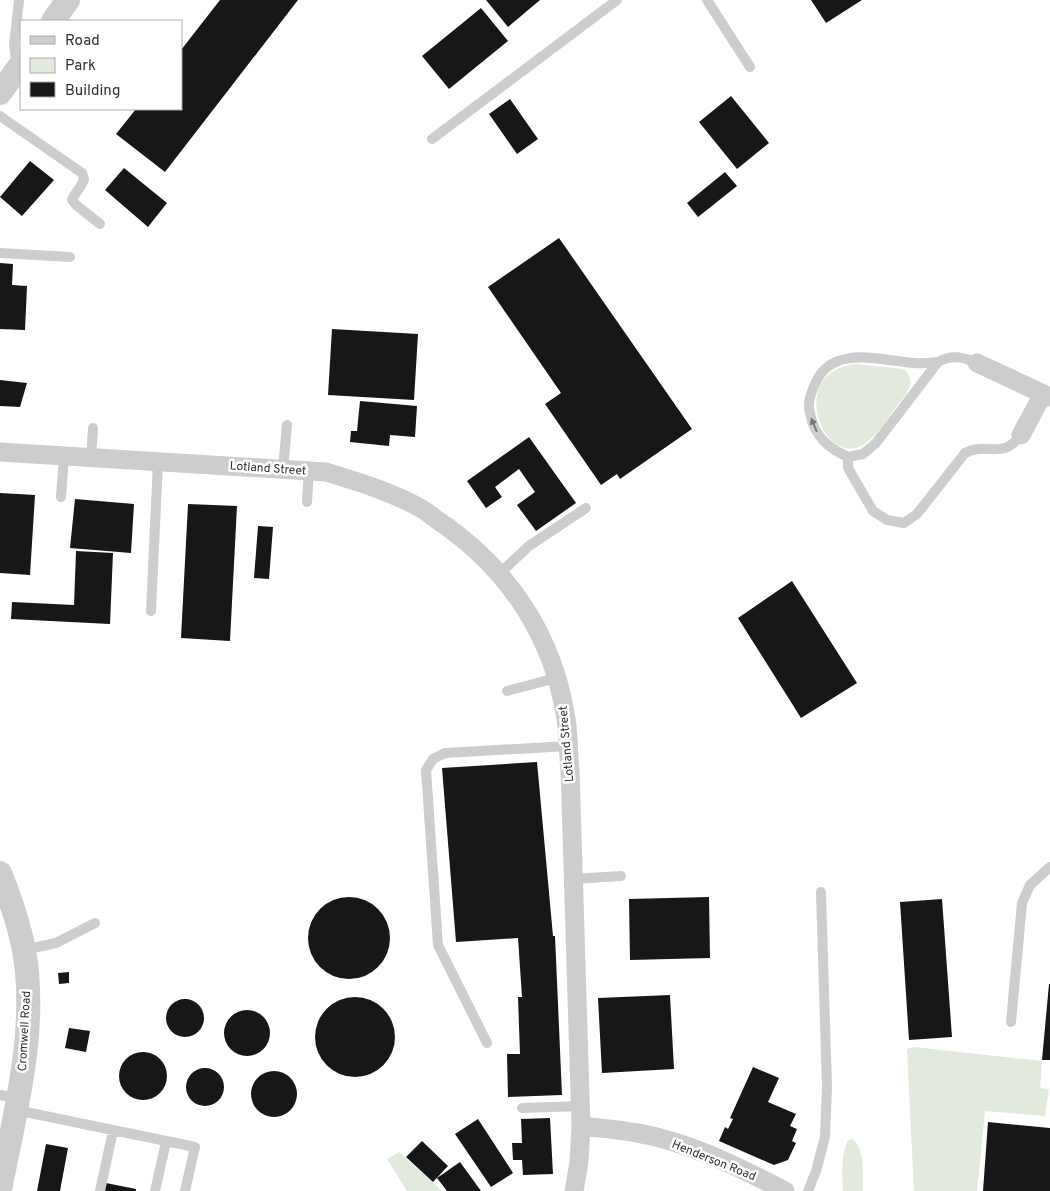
<svg xmlns="http://www.w3.org/2000/svg" width="1050" height="1191" viewBox="0 0 1050 1191" font-family="Overpass,sans-serif">
	<rect width="100%" height="100%" fill="#fff"/>
	<path fill="#e2e9dd" d="M856,364L903,369C915,378 911,388 903,398C893,410 876,438 863,445C822,468 786,371 856,364Z
		M914,1047L1042,1061L1040,1088L1049,1089L1045,1116L985,1111L977,1191H914L907,1049Z
		M853,1139C866,1152 862,1173 863,1191H843C842,1175 841,1154 848,1140Z
		M399,1152L438,1187L441,1191H407L387,1159Z"/>
	<path fill="#171717" d="M220,0H298L165,172L116,134L136,109H181V50Z
		M486,0H540L508,27Z
		M811,0H862L826,23Z
		M481,8L508,41L449,89L422,56Z
		M731,96L769,143L737,169L699,122Z
		M510,99L538,139L517,154L489,114Z
		M30,161L54,180L22,216L0,197Z
		M124,168L167,203L148,227L105,190Z
		M725,172L737,186L698,217L687,203Z
		M559,238L692,429L620,479L617,474L601,485L545,404L561,393L488,287Z
		M0,263L13,264L12,285L27,286L25,330L0,329Z
		M332,329L418,334L414,400L328,395Z
		M0,380L27,383L20,407L0,406Z
		M360,401L417,406L415,437L390,435L389,446L350,442L351,431H357Z
		M529,437L576,503L536,531L517,505L535,492L519,469L495,487L502,497L486,508L467,481Z
		M0,493L35,495L30,575L0,573Z
		M75,499L134,504L131,553L70,548Z
		M188,504L237,506L230,641L181,638Z
		M258,526L273,527L269,579L254,578Z
		M76,551L113,553L110,624L11,619L12,602L74,605Z
		M792,581L857,683L801,718L738,618Z
		M537,762L553,936H555L562,1095L508,1097L507,1054H520L518,997H522L518,938L456,942L442,768Z
		M709,897L710,958L630,960L629,899Z
		M308 938a41 41 0 1 1 82 0a41 41 0 1 1-82 0Z
		M942,899L952,1037L909,1040L900,902Z
		M69,972V983L59,984L58,973Z
		M1049,984H1050V1060H1042Z
		M670,995L674,1069L602,1073L598,998Z
		M315 1037a40 40 0 1 1 80 0a40 40 0 1 1-80 0Z
		M166 1018a19 19 0 1 1 38 0a19 19 0 1 1-38 0Z
		M224 1033a23 23 0 1 1 46 0a23 23 0 1 1-46 0Z
		M69,1028L90,1031L86,1052L65,1048Z
		M119 1076a24 24 0 1 1 48 0a24 24 0 1 1-48 0Z
		M753,1067L779,1078L768,1102L796,1114L790,1126L797,1129L792,1141L796,1143L788,1160L774,1165L719,1141L725,1127L728,1129L733,1119L730,1118Z
		M186 1087a19 19 0 1 1 38 0a19 19 0 1 1-38 0Z
		M251 1094a23 23 0 1 1 46 0a23 23 0 1 1-46 0Z
		M550,1118L553,1174L523,1175L522,1160H513L512,1143H522L521,1119Z
		M478,1119L513,1173L491,1187L455,1134Z
		M988,1122L1050,1128V1191H983Z
		M422,1141L448,1166L433,1182L406,1157Z
		M46,1144L68,1148L60,1191H37Z
		M460,1162L481,1191H447L437,1178Z
		M101,1182L136,1189V1191H99Z"/>
	<g fill="none" stroke-linecap="round" stroke-linejoin="round">
		<path stroke="#cdcdcd" stroke-width="10" d="M707,0L750,67
			M17,67L14,45L19,0
			M0,116L82,173L84,179C82,187 75,192 72,200L76,205L100,224
			M432,139L617,0
			M0,253L70,257
			M977,363C963,357 952,354 938,362L876,443L863,454L848,457V468L873,511L887,520L904,523L917,514L965,453C987,441 1002,461 1021,435
			M848,457C828,448 814,436 810,413C807,403 811,393 815,384C832,343 882,361 915,363C923,364 931,362 938,362
			M91,458L93,428
			M283,469L287,425
			M61,497L64,456
			M307,502L309,471
			M500,573L529,546L586,508
			M151,611L158,462
			M507,691L556,678
			M574,879L621,876
			M24,950L56,943L95,923
			M1011,1022L1022,903L1030,885L1050,867
			M487,1043L438,945L426,770L433,759L445,753L568,746
			M0,1095L18,1099
			M522,1108L581,1106
			M16,1110L195,1147L185,1191
			M100,1191L113,1131
			M155,1191L166,1142
			M808,1191L816,1171L825,1137L827,1087L821,892"/>
		<path stroke="#cdcdcd" stroke-width="19" d="M977,363L1050,397
			M1021,435L1043,394
			M0,452L326,472C359,482 392,492 422,509C430,514 438,521 446,526C510,572 552,636 565,713C569,732 568,752 570,770L581,1126L579,1162L574,1191
			M581,1126C598,1128 615,1129 631,1132C685,1140 737,1166 785,1191"/>
		<path stroke="#cdcdcd" stroke-width="24" d="M53,21L68,0
			M0,93L21,64
			M0,873C10,898 19,924 24,950C38,1030 15,1112 0,1190"/>
	</g>
	<defs><path id="oneway-solid" d="M-6-.8H1V-3.2L6.5 0L1 3.2V.8H-6Z" transform="scale(1.25)"/></defs>
	<use fill="#777" href="#oneway-solid" transform="translate(814 425) rotate(-113)"/>
	<g text-anchor="middle" stroke-width="5" stroke-linejoin="round" paint-order="stroke">
		<g font-size="12" fill="#303030" stroke="#fff">
			<text transform="translate(268 468) rotate(4)" y="4">Lotland Street</text>
			<text transform="translate(566 744) rotate(-95)" y="4">Lotland Street</text>
			<text transform="translate(24 1031) rotate(-87)" y="4">Cromwell Road</text>
			<text transform="translate(714 1160) rotate(22)" y="4">Henderson Road</text>
		</g>
	</g>
	<rect x="20" y="20" width="162" height="90" fill="#ffffff" stroke="#acacac"/>
	<rect x="30" y="36" width="25" height="8" fill="#cdcdcd" stroke="#acacac"/>
	<text x="65" y="45" font-size="15" fill="#303030">Road</text>
	<rect x="30" y="58" width="25" height="15" fill="#e2e9dd" stroke="#acacac"/>
	<text x="65" y="70" font-size="15" fill="#303030">Park</text>
	<rect x="30" y="82" width="25" height="15" fill="#171717" stroke="#acacac"/>
	<text x="65" y="95" font-size="15" fill="#303030">Building</text>
</svg>
